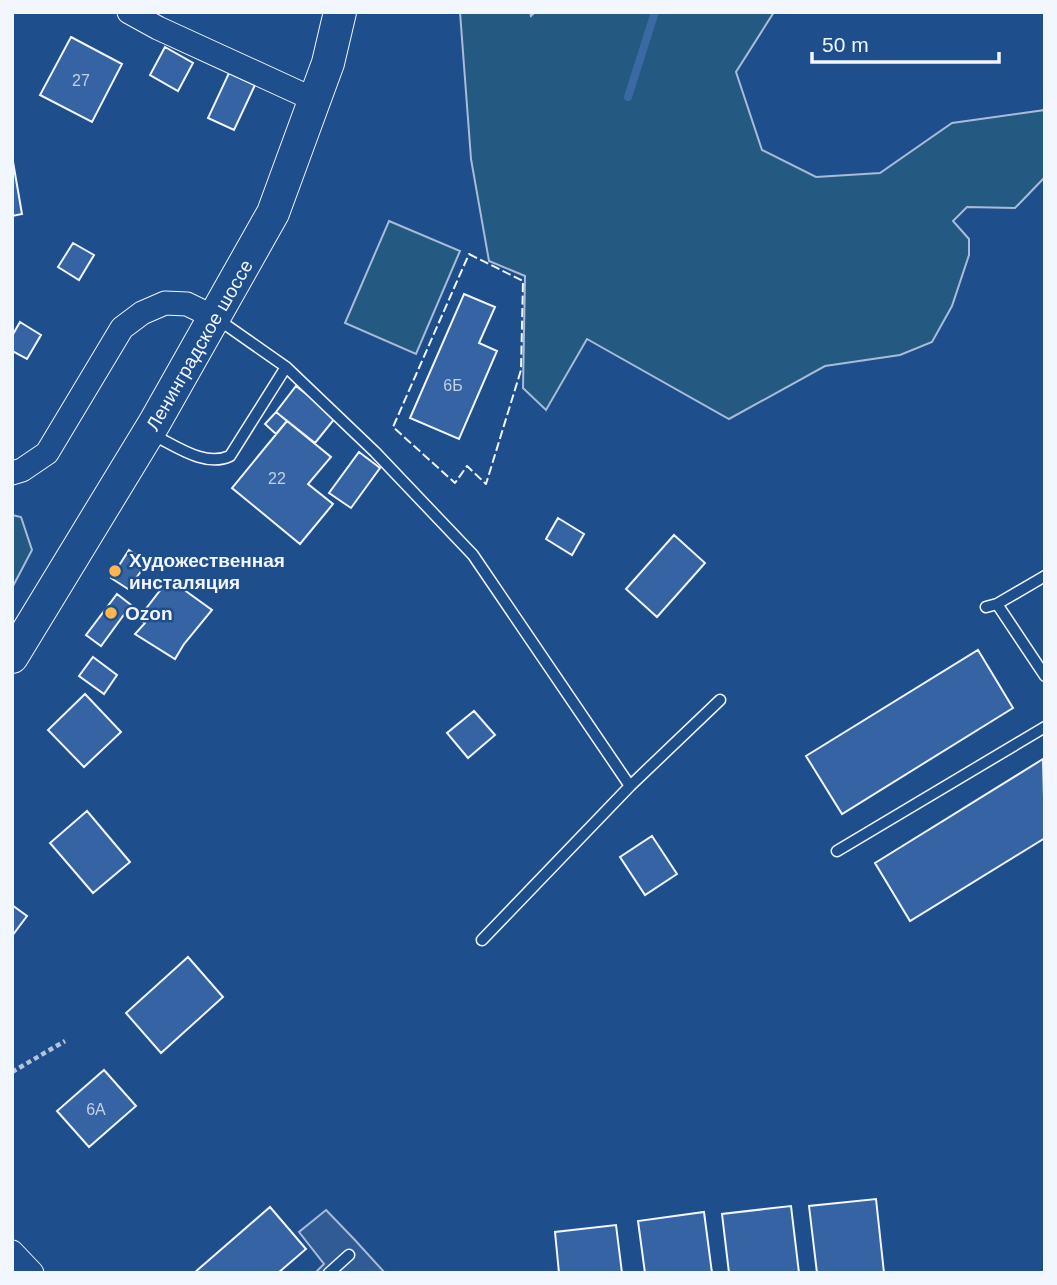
<svg xmlns="http://www.w3.org/2000/svg" width="1057" height="1285" viewBox="0 0 1057 1285" font-family="Arial,sans-serif">
	<rect width="100%" height="100%" fill="#1f4e8c"/>
	<path fill="#245a82" stroke="#a8bbd7" stroke-width="2" d="M460,12H530L531,16L535,12H774L736,72L762,150L816,177L880,173L952,123L1045,110V177L1015,208L967,207L953,221L969,239V255L952,306L932,342L900,355L825,366L729,419L587,339L546,410L523,388L525,276L489,261L471,159Z
		M389,221L460,251L416,354L345,323Z
		M12,515L21,517L32,550L12,588Z"/>
	<path fill="#305b95" stroke="#a8bbd7" stroke-width="2" d="M326,1210L354,1239L385,1273H315L324,1264L299,1232Z"/>
	<g fill="none" stroke-linecap="round" stroke-linejoin="round">
		<path stroke="#3b69a3" stroke-width="8" d="M628,97L655,12"/>
	</g>
	<path fill="#3563a3" stroke="#f2f6ff" stroke-width="2" d="M71,37L122,64L92,122L40,95Z
		M165,47L193,63L178,91L150,75Z
		M229,73L255,85L234,130L208,118Z
		M12,156L22,214L12,216Z
		M73,243L94,255L79,280L58,267Z
		M464,294L495,307L479,343L497,351L459,439L410,418Z
		M20,322L41,335L27,359L12,351V336Z
		M296,386L336,417L315,443L276,412Z
		M276,412L287,421L276,434L265,424Z
		M287,421L331,457L308,484L333,504L300,544L232,488Z
		M359,452L380,468L351,508L329,493Z
		M558,518L584,534L572,555L546,539Z
		M674,535L705,563L657,617L626,589Z
		M129,550L147,563L128,589L111,578Z
		M169,579L212,610L184,644L175,659L135,634L145,623L138,619Z
		M117,594L131,605L101,646L86,635Z
		M978,650L1013,708L842,814L806,756Z
		M93,657L117,675L104,694L79,676Z
		M85,694L121,732L84,767L48,730Z
		M474,711L495,735L468,758L447,733Z
		M1043,759L1045,838L910,921L875,863Z
		M87,811L130,862L93,893L50,843Z
		M652,836L677,874L645,895L620,857Z
		M12,905L27,916L12,936Z
		M188,957L223,997L161,1053L126,1013Z
		M104,1070L136,1106L89,1147L57,1111Z
		M876,1199L884,1273H817L809,1206Z
		M791,1206L799,1273H729L722,1214Z
		M270,1207L306,1249L278,1273H194Z
		M704,1212L712,1273H645L638,1221Z
		M616,1225L622,1273H559L555,1232Z"/>
	<g fill="none" stroke-linecap="round" stroke-linejoin="round">
		<g stroke="#f2f6ff" stroke-width="13">
			<path id="lane" d="M216,318L286,367L375,452L473,555L630,786
				M151,434C175,445 204,468 230,456L286,367
				M997,604L1045,576
				M986,607L997,604L1045,676
				M837,851L1045,727
				M482,940L630,786L720,700
				M329,1273L349,1255"/>
		</g>
		<g stroke="#f2f6ff" stroke-width="25">
			<path id="street" d="M129,12L158,28L315,100
				M12,473L22,470L47,453L122,328L142,313L165,303L187,304L216,318
				M12,1252L32,1273"/>
		</g>
		<g stroke="#f2f6ff" stroke-width="34">
			<path id="secondary" d="M12,657L155,422L273,213L328,63L340,12"/>
		</g>
		<path stroke="#b3c4dc" stroke-width="4.5" stroke-dasharray="5 3.5" stroke-linecap="butt" d="M12,1072L65,1041"/>
		<use href="#lane" stroke="#1f4e8c" stroke-width="10"/>
		<use href="#street" stroke="#1f4e8c" stroke-width="23"/>
		<use href="#secondary" stroke="#1f4e8c" stroke-width="32"/>
		<path stroke="#f2f6ff" stroke-width="2" stroke-dasharray="9 3.5" stroke-linecap="butt" d="M469,254L523,281L521,370L486,484L467,466L455,483L393,427Z"/>
	</g>
	<g fill="#ffb74d" stroke="#1f4e8c" stroke-width="2.5">
		<circle cx="115" cy="571" r="7"/>
		<circle cx="111" cy="613" r="7"/>
	</g>
	<g text-anchor="middle" stroke-width="5" stroke-linejoin="round" paint-order="stroke">
		<g font-size="16" fill="#c3d1e8">
			<text x="81" y="86">27</text>
			<text x="453" y="391">6Б</text>
			<text x="277" y="484">22</text>
			<text x="96" y="1115">6А</text>
		</g>
		<g font-size="19" fill="#f2f6ff" stroke="#1f4e8c">
			<text transform="translate(199 345) rotate(-60)" y="7">Ленинградское шоссе</text>
		</g>
		<g font-size="19" font-weight="bold" fill="#f2f6ff" stroke="#1f4e8c" text-anchor="start">
			<text x="129" y="567">Художественная<tspan x="129" dy="22">инсталяция</tspan></text>
			<text x="125" y="620">Ozon</text>
		</g>
	</g>
	<rect width="1057" height="1285" fill="none" stroke="#f2f6ff" stroke-width="28"/>
	<path d="M812 52v10h187v-10" fill="none" stroke="#f2f6ff" stroke-width="3.5"/>
	<text x="822" y="52" font-size="21" fill="#f2f6ff" stroke="#1f4e8c" stroke-width="5" paint-order="stroke">50 m</text>
</svg>
